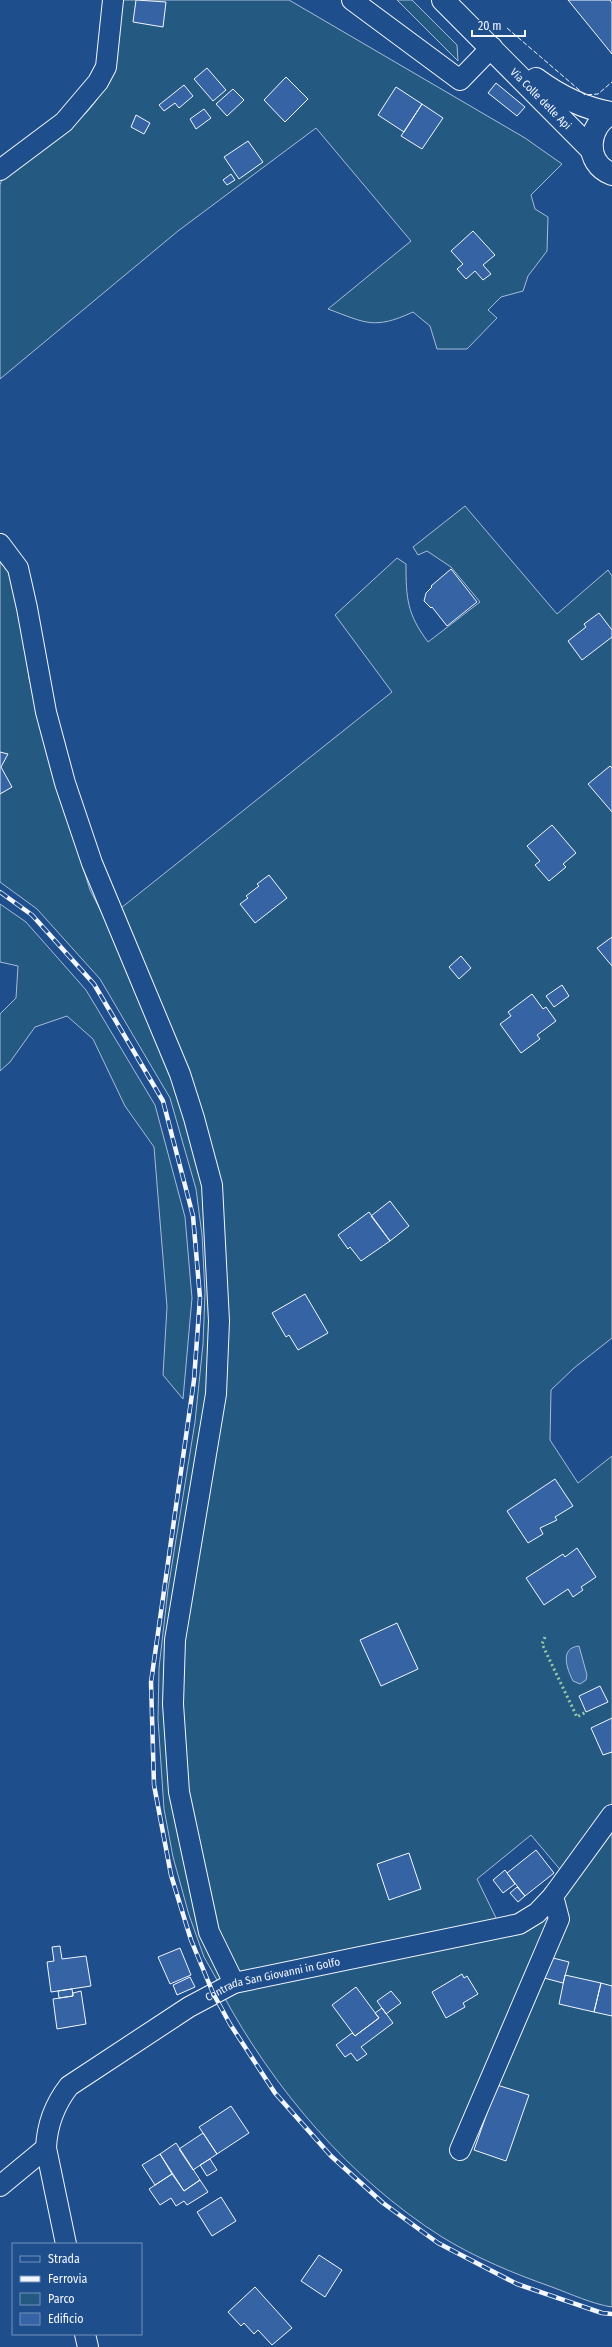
<svg xmlns="http://www.w3.org/2000/svg" width="612" height="2347" viewBox="0 0 612 2347" font-family="'Fira Sans Condensed',sans-serif">
	<rect width="100%" height="100%" fill="#1f4e8c"/>
	<path fill="#245a82" stroke="#a8bbd7" d="M122,0H289L525,138L562,164L531,195L535,209L548,217L547,251L528,276L523,291L501,297L488,310L497,318L467,349H437L430,326L413,312C374,330 366,323 328,309L411,241L316,128L178,231L0,379V185L3,176C42,149 97,119 112,70C119,48 119,22 122,0Z
		M397,0H412L457,45L458,61Z
		M465,506L557,614L608,570L612,576V1338L574,1368L551,1390L550,1440L578,1483L612,1456V1806L563,1873L531,1835L477,1879L499,1924L239,1977L217,1980L204,1957L189,1915L173,1857L164,1809L158,1719L159,1668L168,1589L195,1422L203,1344L205,1293L202,1235L196,1189L170,1098L100,979L37,909L0,882V562L8,572L20,604L29,678L47,752L90,890L107,923L121,908L392,692L335,615L397,558L406,564C406,598 407,614 428,642L480,602L451,567L427,551L418,555L413,547Z
		M0,904L26,922L86,990L155,1105L185,1217L192,1298L183,1399L163,1375L167,1307L154,1147L125,1106L93,1039L67,1016L35,1027L10,1062L0,1071V1014L16,998L18,966L0,962Z
		M612,1823V2307C592,2304 571,2294 552,2287C515,2274 476,2258 442,2237C350,2179 273,2088 222,1993L526,1926Z"/>
	<path fill="#3b69a3" stroke="#a8bbd7" d="M579,1646L587,1675L586,1680L580,1684L573,1681C567,1669 559,1648 579,1646Z"/>
	<path fill="#3563a3" stroke="#f2f6ff" d="M136,0L166,2L163,27L133,22Z
		M568,0H610L612,3V54Z
		M207,68L226,90L213,101L194,79Z
		M286,77L308,99L285,122L264,100Z
		M496,83L525,107L517,116L488,93Z
		M184,85L193,96L179,108L175,103L164,111L159,105Z
		M396,87L422,104L404,132L378,115Z
		M233,89L244,100L227,116L216,104Z
		M422,104L443,118L422,149L401,136Z
		M204,109L211,118L196,129L190,119Z
		M136,115L150,123L144,134L131,127Z
		M248,141L263,162L239,179L224,157Z
		M231,174L235,180L227,185L223,180Z
		M473,231L495,255L483,265L491,274L483,280L475,271L466,279L457,269L463,264L451,251Z
		M451,569L477,602L447,626L432,607L431,608L424,601L426,593L432,587L431,586Z
		M599,613L612,630V637L582,660L568,641L586,627L584,624Z
		M0,752L8,754L1,767L12,787L0,794Z
		M610,766L612,768V812L588,784Z
		M552,825L576,853L563,864L566,867L549,881L535,865L540,861L527,846Z
		M269,875L287,898L255,923L240,904L248,898L246,896L259,886L257,884Z
		M612,937V966L597,948Z
		M461,956L471,968L459,979L449,967Z
		M562,985L569,996L554,1007L546,996Z
		M532,994L543,1009L546,1007L556,1021L537,1035L540,1039L521,1053L500,1024L511,1016L508,1012Z
		M390,1201L409,1226L390,1241L371,1216Z
		M369,1212L390,1241L361,1261L350,1247L348,1249L338,1235Z
		M305,1294L328,1333L298,1350L289,1335L286,1337L272,1313Z
		M555,1479L573,1506L555,1517L557,1520L540,1528L543,1534L528,1543L507,1511Z
		M577,1548L596,1577L581,1587L583,1590L573,1597L568,1589L544,1605L526,1578L563,1554L565,1557Z
		M397,1623L418,1669L381,1686L360,1640Z
		M600,1686L608,1702L586,1712L579,1696Z
		M612,1718V1752L603,1755L591,1728Z
		M536,1850L554,1873L525,1896L507,1873Z
		M409,1853L421,1889L389,1900L377,1864Z
		M505,1870L515,1884L503,1893L493,1880Z
		M517,1887L525,1896L518,1902L510,1893Z
		M60,1946L62,1959L86,1956L91,1986L51,1992L47,1962L54,1961L52,1947Z
		M180,1948L191,1975L170,1984L158,1957Z
		M549,1957L569,1962L563,1983L544,1978Z
		M462,1974L464,1978L467,1976L478,1994L463,2003L465,2007L446,2018L432,1992Z
		M565,1975L601,1983L594,2012L559,2004Z
		M190,1977L195,1987L177,1995L173,1985Z
		M601,1983L612,1986V2016L594,2012Z
		M356,1987L379,2018L355,2036L332,2005Z
		M72,1989L73,1996L59,1998L58,1991Z
		M81,1991L86,2024L57,2029L53,1999L73,1996V1993Z
		M391,1991L401,2003L386,2014L377,2001Z
		M382,2008L393,2023L361,2047L367,2054L357,2061L351,2053L345,2057L336,2045L352,2033L355,2036L379,2018L375,2013Z
		M497,2085L529,2095L506,2161L474,2150Z
		M231,2106L249,2133L217,2154L199,2127Z
		M203,2133L217,2154L193,2170L179,2149Z
		M176,2143L200,2180L184,2191L160,2154Z
		M160,2154L172,2174L155,2185L142,2165Z
		M210,2159L217,2170L207,2176L200,2165Z
		M172,2174L184,2191L200,2180L208,2192L187,2205L184,2201L176,2206L171,2198L160,2205L149,2189Z
		M221,2197L236,2221L212,2236L197,2212Z
		M319,2255L342,2270L325,2297L301,2281Z
		M255,2287L292,2328L272,2345L258,2330L254,2334L244,2323L241,2326L228,2312Z"/>
	<g fill="none" stroke-linecap="round" stroke-linejoin="round">
		<g stroke="#f2f6ff" stroke-width="22">
			<g id="minor">
				<path d="M352,0L460,80L492,47"/>
				<path d="M0,170L64,122L98,82L106,67L113,0"/>
				<path d="M0,544L18,568L27,608L46,712L65,783L92,863L180,1074L194,1118L212,1185L219,1321L216,1394L175,1640L173,1704L179,1792L209,1932L234,1983"/>
				<path d="M460,2150L559,1919L553,1896"/>
				<path d="M0,2186L46,2148"/>
				<path id="s1" d="M66,2244L46,2148C47,2125 55,2104 69,2086L189,2007L234,1983L519,1924L537,1913L553,1896L612,1815"/>
				<path d="M85,2334L88,2347"/>
			</g>
		</g>
		<g stroke="#f2f6ff" stroke-width="24">
			<g id="major">
				<path id="s2" d="M443,0L591,149"/>
				<path d="M536,79C559,96 582,108 611,113"/>
				<path d="M612,113C587,125 583,163 612,174"/>
			</g>
		</g>
		<use href="#minor" stroke="#1f4e8c" stroke-width="20"/>
		<use href="#major" stroke="#1f4e8c" stroke-width="22"/>
		<g stroke="#f2f6ff" stroke-width="4.5">
			<path id="rail" d="M0,892L32,915L94,984L163,1101L193,1216L200,1298L194,1380L151,1682L154,1785L171,1875L191,1940L213,1993L230,2024L275,2093L331,2156L383,2203L438,2243L517,2284L602,2313L612,2314"/>
		</g>
		<use href="#rail" stroke="#1f4e8c" stroke-width="3" stroke-dasharray="9" stroke-linecap="butt"/>
		<path stroke="#97c8a6" stroke-width="3" stroke-dasharray="2 3" stroke-linecap="butt" d="M545,1637L542,1644L577,1717L586,1712"/>
		<path stroke="#f2f6ff" stroke-width="1" stroke-dasharray="5 2" stroke-linecap="butt" d="M507,28L585,95L598,94L612,82"/>
	</g>
	<g text-anchor="middle" stroke-width="3" stroke-linejoin="round" paint-order="stroke">
		<g font-size="11" fill="#f2f6ff" stroke="#1f4e8c">
			<text dy="4" stroke="none"><textPath href="#s2" startOffset="139">Via Colle delle Api</textPath></text>
			<text dy="4" stroke="none"><textPath href="#s1" startOffset="398">Contrada San Giovanni in Golfo</textPath></text>
		</g>
	</g>
	<rect x="12" y="2243" width="130" height="92" fill="#1f4e8c" stroke="#7391ba"/>
	<rect x="20" y="2256" width="20" height="6" fill="#1f4e8c" stroke="#7391ba"/>
	<text x="48" y="2263" font-size="12" fill="#f2f6ff">Strada</text>
	<rect x="20" y="2276" width="20" height="6" fill="#f2f6ff" stroke="#7391ba"/>
	<text x="48" y="2283" font-size="12" fill="#f2f6ff">Ferrovia</text>
	<rect x="20" y="2293" width="20" height="12" fill="#245a82" stroke="#7391ba"/>
	<text x="48" y="2303" font-size="12" fill="#f2f6ff">Parco</text>
	<rect x="20" y="2313" width="20" height="12" fill="#3563a3" stroke="#7391ba"/>
	<text x="48" y="2323" font-size="12" fill="#f2f6ff">Edificio</text>
	<path d="M472 30v6h53v-6" fill="none" stroke="#f2f6ff" stroke-width="2"/>
	<text x="478" y="30" font-size="12" fill="#f2f6ff" stroke="#1f4e8c" stroke-width="3" paint-order="stroke">20 m</text>
</svg>
